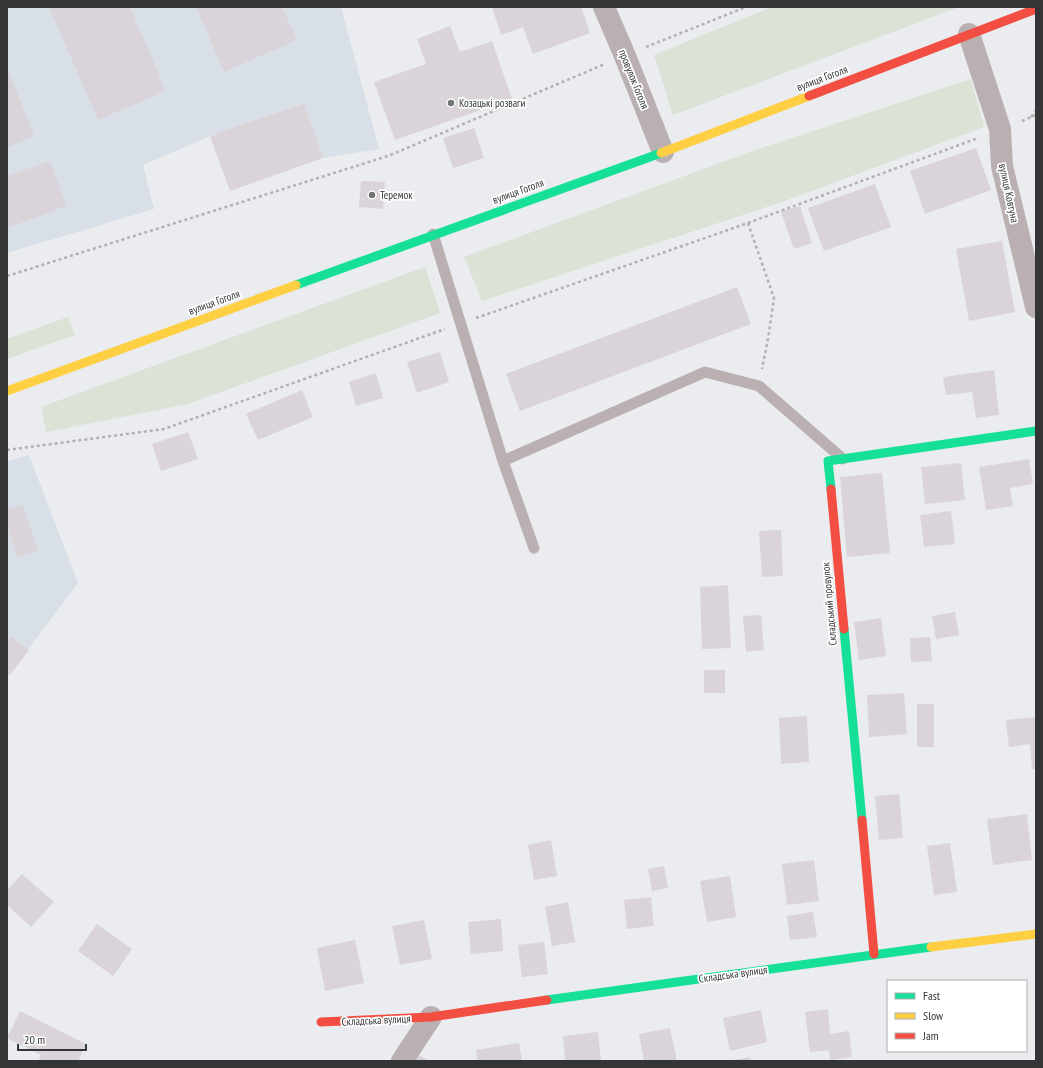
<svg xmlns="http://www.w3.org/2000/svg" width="1043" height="1068" viewBox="0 0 1043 1068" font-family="'PT Sans Narrow',sans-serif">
	<rect width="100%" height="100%" fill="#eaecef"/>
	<path fill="#d9dfe7" d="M7,7H341L379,149L323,158L303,103L210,136L143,165L154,209L7,253Z
		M29,455L78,583L7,677V461Z"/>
	<path fill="#dbe3d6" d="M772,7H959L673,115L654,55Z
		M971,79L984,127L782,202L482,301L464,257L758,149Z
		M425,267L440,313L188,404L46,432L41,407Z
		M68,317L75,335L7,359V339Z"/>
	<path fill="#dad3d9" d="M49,7H130L166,91L98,120Z
		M196,7H282L297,40L224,72Z
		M492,7H581L590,33L533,54L523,27L501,35Z
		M450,26L460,52L492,41L512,99L395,140L374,82L426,64L417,39Z
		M7,67L34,136L7,147Z
		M304,103L323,158L230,191L210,136Z
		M474,128L484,158L453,168L443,138Z
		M976,148L991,190L925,214L910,171Z
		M50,161L66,206L7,228V176Z
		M361,181L385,182L383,209L359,207Z
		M875,184L891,227L824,251L808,208Z
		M800,206L812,243L794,249L781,212Z
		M1002,241L1015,312L969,321L956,249Z
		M737,287L751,324L520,411L506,374Z
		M440,352L449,382L417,393L407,362Z
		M994,370L999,415L976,418L972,392L946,395L943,377Z
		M376,373L383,398L356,406L349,382Z
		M302,390L313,417L258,440L246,414Z
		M188,432L198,459L161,471L152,444Z
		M1029,459L1033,484L1010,488L1013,506L986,510L979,467Z
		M961,463L965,500L925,504L921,467Z
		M882,473L890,553L847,557L840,477Z
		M23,505L38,551L17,557L7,524V510Z
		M951,511L955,544L924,547L920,515Z
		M781,530L783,576L762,577L759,531Z
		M728,585L731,648L702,649L700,587Z
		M955,612L959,635L936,639L932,616Z
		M761,615L764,650L746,652L743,616Z
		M881,618L886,656L859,660L854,622Z
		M11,637L29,650L10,675L7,672V642Z
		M930,637L932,661L911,662L910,638Z
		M704,670H725V693H704Z
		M904,693L907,734L869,737L867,695Z
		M917,704H934V747H917Z
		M807,716L809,762L781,764L779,718Z
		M1036,717V769H1032L1030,744L1009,747L1006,720Z
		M899,794L903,838L879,840L875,796Z
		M1027,814L1032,860L993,865L987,819Z
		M551,840L557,876L534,880L528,845Z
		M950,843L957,892L934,895L927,846Z
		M814,860L819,901L787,905L782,864Z
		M664,866L668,888L652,891L648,869Z
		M22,874L54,902L31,927L7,905V890Z
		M730,876L736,917L707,922L700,881Z
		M651,897L654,926L627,929L624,900Z
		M568,902L575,942L552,946L545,907Z
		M813,912L817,937L790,940L787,916Z
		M501,919L503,951L471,954L468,922Z
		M424,920L432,959L400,965L392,926Z
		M97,924L132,949L113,976L78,951Z
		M355,940L364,983L325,991L317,948Z
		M544,942L548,974L522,977L518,945Z
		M828,1009L830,1034L849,1031L852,1057L830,1060L829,1050L810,1052L805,1012Z
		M761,1010L767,1042L730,1051L723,1018Z
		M20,1011L86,1044L78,1061H38L41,1055L7,1038Z
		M670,1028L677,1061H644L639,1034Z
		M598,1032L601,1061H565L563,1036Z
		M519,1043L522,1061H477L476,1050Z
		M412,1052L430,1061H407Z
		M750,1057L751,1061H733V1060Z"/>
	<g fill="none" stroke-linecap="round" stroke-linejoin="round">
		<path stroke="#b4b0b1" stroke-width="2.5" stroke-dasharray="3 3" stroke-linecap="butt" d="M646,47L746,7
			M1031,117L1036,111
			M1022,121L1036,115
			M748,223L774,298L768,339L762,369
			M7,276L388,156L605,64
			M476,318L748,223L978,138
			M7,450L164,429L445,329"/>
		<path stroke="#bab0b2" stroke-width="11" d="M433,234L503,461L534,548
			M503,461L705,372L759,386L843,459"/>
		<path stroke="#bab0b2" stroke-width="22" d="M604,7L625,56L663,152
			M969,34L1000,129L1002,166L1036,307
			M402,1061L431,1017"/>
		<path stroke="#16e098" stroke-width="9" d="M296,285L661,153
			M831,489L828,461L1036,431
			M844,629L862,820
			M547,1000L931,947"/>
		<path stroke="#ffcf43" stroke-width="9" d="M661,153L809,96
			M7,391L296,285
			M931,947L1036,934"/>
		<path stroke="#f24e42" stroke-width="9" d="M809,96L1036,9
			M831,489L844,629
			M862,820L874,954
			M321,1022L431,1017L547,1000"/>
	</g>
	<g fill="#737577" stroke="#fff" stroke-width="1.5">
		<circle cx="451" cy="103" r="4"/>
		<circle cx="372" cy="195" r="4"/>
	</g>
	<g text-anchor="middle" stroke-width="3.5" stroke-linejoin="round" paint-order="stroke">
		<g font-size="11" fill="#333537" stroke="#fff">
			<text transform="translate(822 78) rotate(-21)" y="4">вулиця Гоголя</text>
			<text transform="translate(634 79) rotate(68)" y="4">провулок Гоголя</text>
			<text transform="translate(518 191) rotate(-20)" y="4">вулиця Гоголя</text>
			<text transform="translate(1009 193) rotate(78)" y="4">вулиця Ковтуна</text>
			<text transform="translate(214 302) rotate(-20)" y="4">вулиця Гоголя</text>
			<text transform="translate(829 604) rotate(-95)" y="4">Складський провулок</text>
			<text transform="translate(733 974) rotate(-8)" y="4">Складська вулиця</text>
			<text transform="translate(376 1020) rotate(-3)" y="4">Складська вулиця</text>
		</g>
		<g font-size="11" fill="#333537" stroke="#fff" text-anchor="start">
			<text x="459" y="107">Козацькі розваги</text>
			<text x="380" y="199">Теремок</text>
		</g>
	</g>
	<rect width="1043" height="1068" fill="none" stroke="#333537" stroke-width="16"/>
	<rect x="887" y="980" width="140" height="72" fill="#ffffff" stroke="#adaeaf"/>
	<rect x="895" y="993" width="20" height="6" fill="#16e098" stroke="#adaeaf"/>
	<text x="923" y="1000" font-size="12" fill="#333537">Fast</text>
	<rect x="895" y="1013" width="20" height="6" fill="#ffcf43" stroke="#adaeaf"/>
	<text x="923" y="1020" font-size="12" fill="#333537">Slow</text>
	<rect x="895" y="1033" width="20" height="6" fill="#f24e42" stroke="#adaeaf"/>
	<text x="923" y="1040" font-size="12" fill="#333537">Jam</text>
	<path d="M18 1044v6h68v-6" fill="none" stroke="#333537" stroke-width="2"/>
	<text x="24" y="1044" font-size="12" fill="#333537" stroke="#ffffff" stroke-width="3" paint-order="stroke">20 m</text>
</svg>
